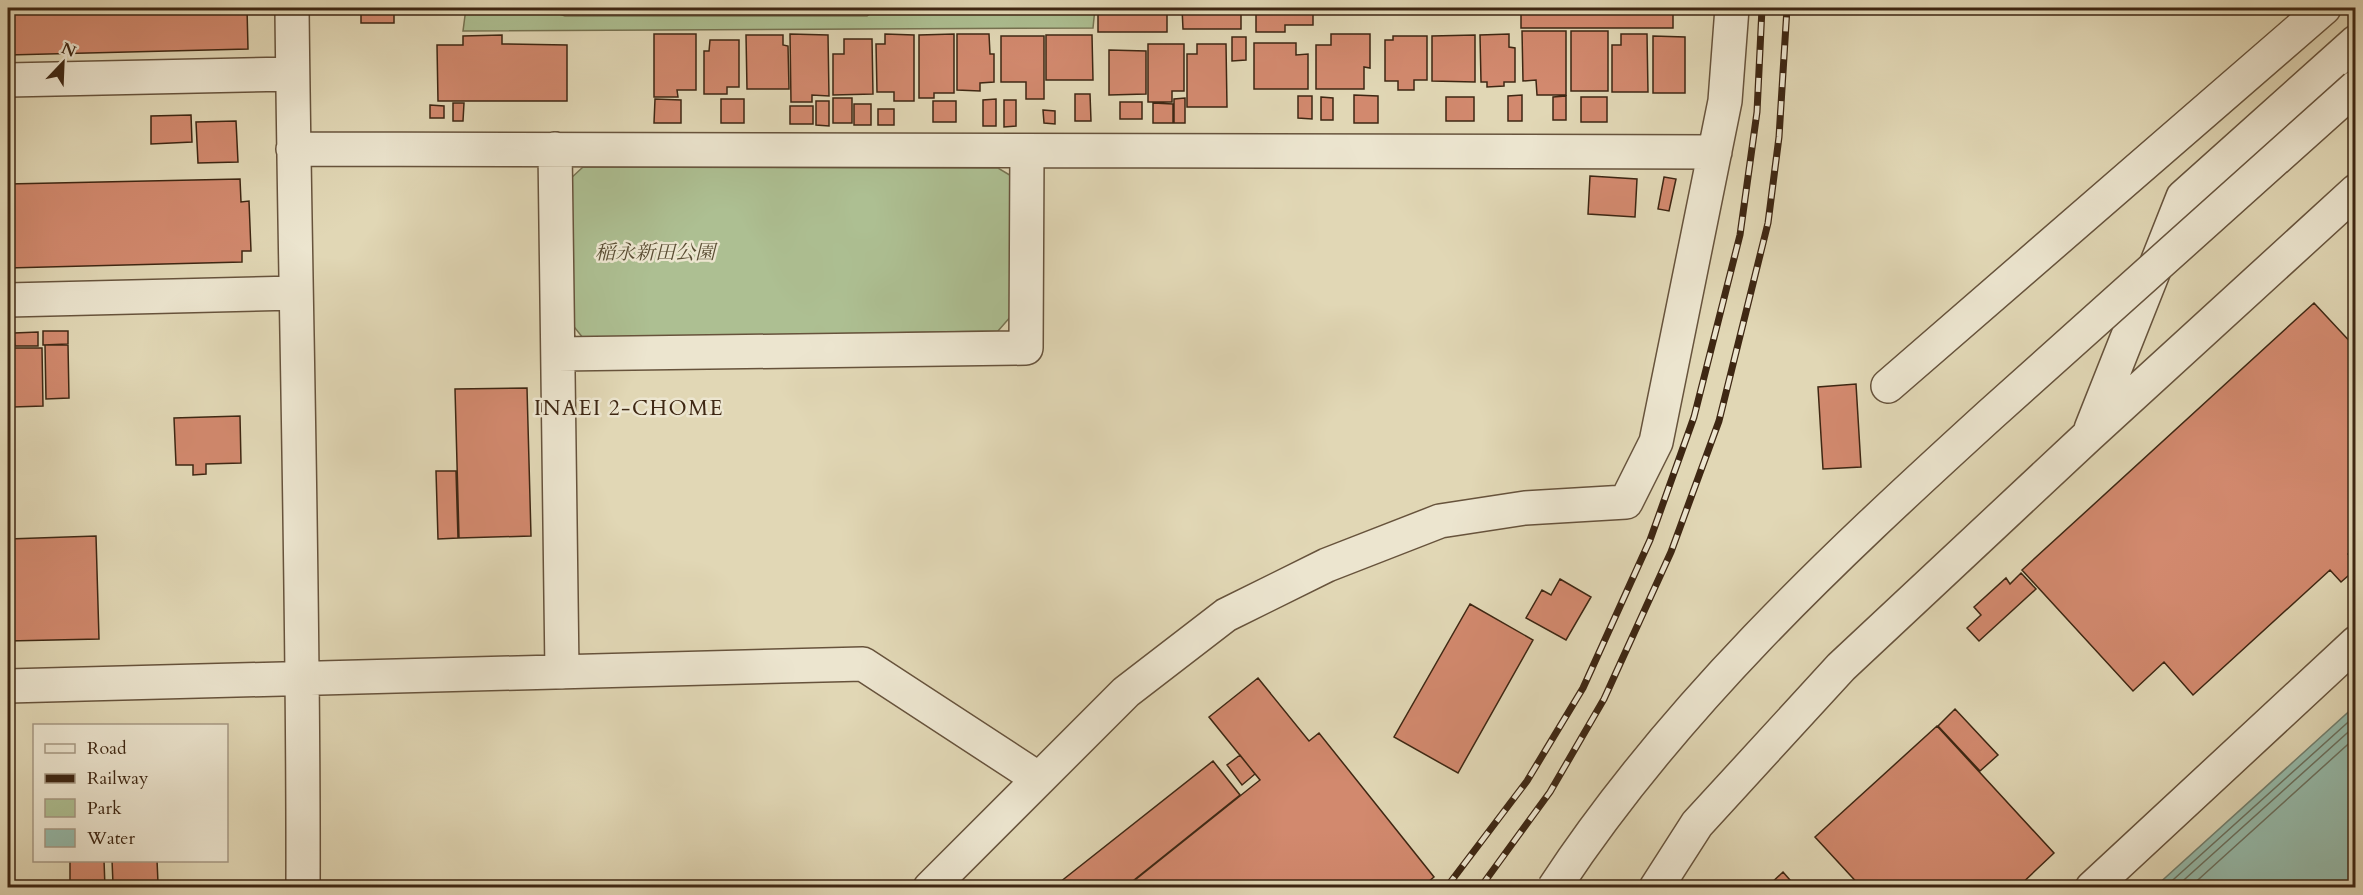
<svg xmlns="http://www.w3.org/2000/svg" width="2363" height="895" viewBox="0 0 2363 895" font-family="Cardo,'Noto Serif JP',serif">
	<rect width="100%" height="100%" fill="#e1d7b5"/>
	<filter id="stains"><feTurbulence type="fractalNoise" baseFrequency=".00333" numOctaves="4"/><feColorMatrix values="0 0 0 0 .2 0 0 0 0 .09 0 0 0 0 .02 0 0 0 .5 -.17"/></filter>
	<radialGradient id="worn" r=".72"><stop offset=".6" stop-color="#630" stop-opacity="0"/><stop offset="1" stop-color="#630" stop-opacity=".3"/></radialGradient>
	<path fill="#adbf92" stroke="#767352" stroke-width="1.5" d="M466,8H542L565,16H867L878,8H1095L1093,28L463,31Z
		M583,167L998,168L1013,177L1012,315L998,331L583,338L571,323L569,180Z"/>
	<path fill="#95baaa" stroke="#727f6e" stroke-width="1.5" d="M2355,706V887H2155Z"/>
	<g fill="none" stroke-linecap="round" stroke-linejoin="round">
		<path stroke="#6a705e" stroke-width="1.5" d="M2164,888L2356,715
			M2175,888L2356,725
			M2189,888L2356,737"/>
	</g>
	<path fill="#d2896e" stroke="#3e2713" stroke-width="1.5" d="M8,8H247L248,49L8,55Z
		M361,8H394V23H361Z
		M1098,8H1167V32H1098Z
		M1182,8H1241V29H1183Z
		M1256,8H1313V25H1285V32H1256Z
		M1673,8V28H1521V9Z
		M1522,31H1566V95H1537L1536,80L1523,81Z
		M1571,31H1608V91H1571Z
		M654,34H696V90H677L678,97H654Z
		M790,34L828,35L829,96L812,95V102H791Z
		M885,34L914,35V101H894V92H877L876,44H885Z
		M954,34V93H934V98H919V35Z
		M957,34H989L990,54H994V82L980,83V91L957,90Z
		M1331,34H1370V68L1364,67V89H1316V45H1331Z
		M1509,34V47L1515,48V82H1504V86L1487,87V82H1481L1480,35Z
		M1621,34H1647L1648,92H1612V45H1621Z
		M502,35V44L567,45V101H438L437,45H463V36Z
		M746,35H783V45L788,46L789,89H747Z
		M1046,35H1092L1093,80H1046Z
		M1475,35V82L1432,81V36Z
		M1001,36H1044V99H1026V82H1001Z
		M1393,36H1427V80H1414V90H1398V81H1385V40H1393Z
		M1653,36L1685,37V93H1653Z
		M1232,37H1246V60L1232,61Z
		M844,39H872L873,94L833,95V54H844Z
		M710,40H739V87H727V94H704V51H709Z
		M1254,43H1296V55L1308,54V89H1254Z
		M1148,44H1184V91H1172V102H1148Z
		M1197,44H1226L1227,107H1187V54H1197Z
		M1109,50L1146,51V94L1109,95Z
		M1075,94H1090L1091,121H1075Z
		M1354,95L1378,96V123H1354Z
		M1522,95V121H1508V96Z
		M1298,96H1312V119L1298,118Z
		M1566,96V120H1553V97Z
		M1321,97L1333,98V120H1321Z
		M1446,97H1474V121H1446Z
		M1581,97H1607V122H1581Z
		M833,98H852V123H833Z
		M1185,98V123H1174V99Z
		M655,99L681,100V123H654Z
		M721,99H744V123H721Z
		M996,99V126H983V100Z
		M1004,100H1016V126L1004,127Z
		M816,101H829V126L816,125Z
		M933,101H956V122H933Z
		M1120,102H1142V119H1120Z
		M453,103H464L463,121H453Z
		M1153,103L1173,104V123H1153Z
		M854,104H871V125H854Z
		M430,105L444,106V118H430Z
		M790,106H813V124H790Z
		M878,109H894V125H878Z
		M1043,110L1055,111V124L1044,123Z
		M191,115L192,142L151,144V116Z
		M236,121L238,162L198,163L196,122Z
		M1590,176L1637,179L1635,217L1588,214Z
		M1664,177L1676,179L1669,211L1658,209Z
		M240,179L241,202L249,201L251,251H242V262L8,268V184Z
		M2314,303L2356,348V547L2348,554L2356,562V569L2341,582L2330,570L2193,695L2164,662L2133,691L2022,570Z
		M13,320V339H8V321Z
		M43,331H68V344L43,345Z
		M38,332V346H15L14,333Z
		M45,345H68L69,398L46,399Z
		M8,347L11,400H8Z
		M12,348H42L43,406L13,407Z
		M1856,384L1861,467L1823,469L1818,387Z
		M527,388L531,536L459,538L455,389Z
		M240,416L241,463L206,464V474L193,475V465H176L174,418Z
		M436,471H456L458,538L438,539Z
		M96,536L99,639L8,641V539Z
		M2021,573L2036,589L1979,641L1967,628L1981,615L1974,607L2006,578L2010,584Z
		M1560,579L1591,597L1566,640L1526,618L1542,590L1551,595Z
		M1470,604L1533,640L1458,773L1394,737Z
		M1258,678L1309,741L1319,733L1434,877L1421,888H1125L1260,780L1209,717Z
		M1955,709L1998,755L1980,771L1938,726Z
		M1937,726L2054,853L2017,888H1862L1815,837Z
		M1240,755L1255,774L1242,785L1227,765Z
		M1213,761L1240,795L1124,888L1055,886Z
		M70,860H104L105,888H70Z
		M112,860H157L158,883L113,884Z
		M1783,872L1797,888H1766Z"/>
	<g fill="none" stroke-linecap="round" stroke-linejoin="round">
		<g stroke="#67533c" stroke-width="36">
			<path id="minor" d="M292,8C295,301 304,594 303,888
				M8,80L292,74
				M293,149L1715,152
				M555,149L562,672
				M8,300L295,293
				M558,354L1026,348L1027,151
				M1888,386L2324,8
				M2091,429L2183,197L2356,42
				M8,686L863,664L1039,779
				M930,888L1126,692L1226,615L1327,565L1440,521L1525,508L1626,502L1656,442L1725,101L1732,8
				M1656,888L1697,824L1841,667L2088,436L2356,191
				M2092,888L2356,643"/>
		</g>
		<use href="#minor" stroke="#ece5cf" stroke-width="33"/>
		<g stroke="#3e2713" stroke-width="7">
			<path id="rail" d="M1446,888L1527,781L1583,688L1650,540L1694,417L1740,235L1757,112L1762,8
				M1480,888L1550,792L1604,699L1671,552L1719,421L1768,223L1779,137L1787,8"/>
		</g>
		<use href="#rail" stroke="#ece5cf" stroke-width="4.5" stroke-dasharray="14" stroke-linecap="butt"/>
		<g stroke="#67533c" stroke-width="36" stroke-linecap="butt">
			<path id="minor-bridge" d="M1554,888C1672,708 1832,559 1990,415C2112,305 2234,196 2356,87"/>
		</g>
		<use href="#minor-bridge" stroke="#ece5cf" stroke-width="33"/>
	</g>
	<g text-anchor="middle" stroke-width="5" stroke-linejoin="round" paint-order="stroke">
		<g font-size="20" font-style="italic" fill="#5a4d33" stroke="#ece5cf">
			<text x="655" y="259">稲永新田公園</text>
		</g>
		<g font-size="21" letter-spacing="1.5" fill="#3e2713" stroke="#ece5cf">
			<text x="629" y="415">INAEI 2-CHOME</text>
		</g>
	</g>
	<rect width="2363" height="895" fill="none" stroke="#e1d7b5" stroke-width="30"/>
	<rect x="9" y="9" width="2345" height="877" fill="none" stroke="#3e2713" stroke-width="3"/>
	<rect x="15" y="15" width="2333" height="865" fill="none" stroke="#3e2713" stroke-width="1.5"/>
	<rect x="33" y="724" width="195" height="138" fill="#ece5cf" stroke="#a69984" stroke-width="1.5"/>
	<rect x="45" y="744" width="30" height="9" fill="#ece5cf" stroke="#a69984" stroke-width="1.5"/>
	<text x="87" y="754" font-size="18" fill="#3e2713">Road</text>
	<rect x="45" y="774" width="30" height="9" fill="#3e2713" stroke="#a69984" stroke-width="1.5"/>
	<text x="87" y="784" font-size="18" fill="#3e2713">Railway</text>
	<rect x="45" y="799" width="30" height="18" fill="#adbf92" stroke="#a69984" stroke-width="1.5"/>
	<text x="87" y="814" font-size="18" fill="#3e2713">Park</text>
	<rect x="45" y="829" width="30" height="18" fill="#95baaa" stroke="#a69984" stroke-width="1.5"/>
	<text x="87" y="844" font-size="18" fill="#3e2713">Water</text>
	<g transform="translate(63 63) rotate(23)" stroke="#ece5cf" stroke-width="4.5" paint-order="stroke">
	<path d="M0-4.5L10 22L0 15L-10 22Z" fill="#3e2713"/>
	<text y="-9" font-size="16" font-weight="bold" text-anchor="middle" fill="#3e2713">N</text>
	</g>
	<rect width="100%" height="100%" filter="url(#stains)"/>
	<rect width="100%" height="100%" fill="url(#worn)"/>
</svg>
